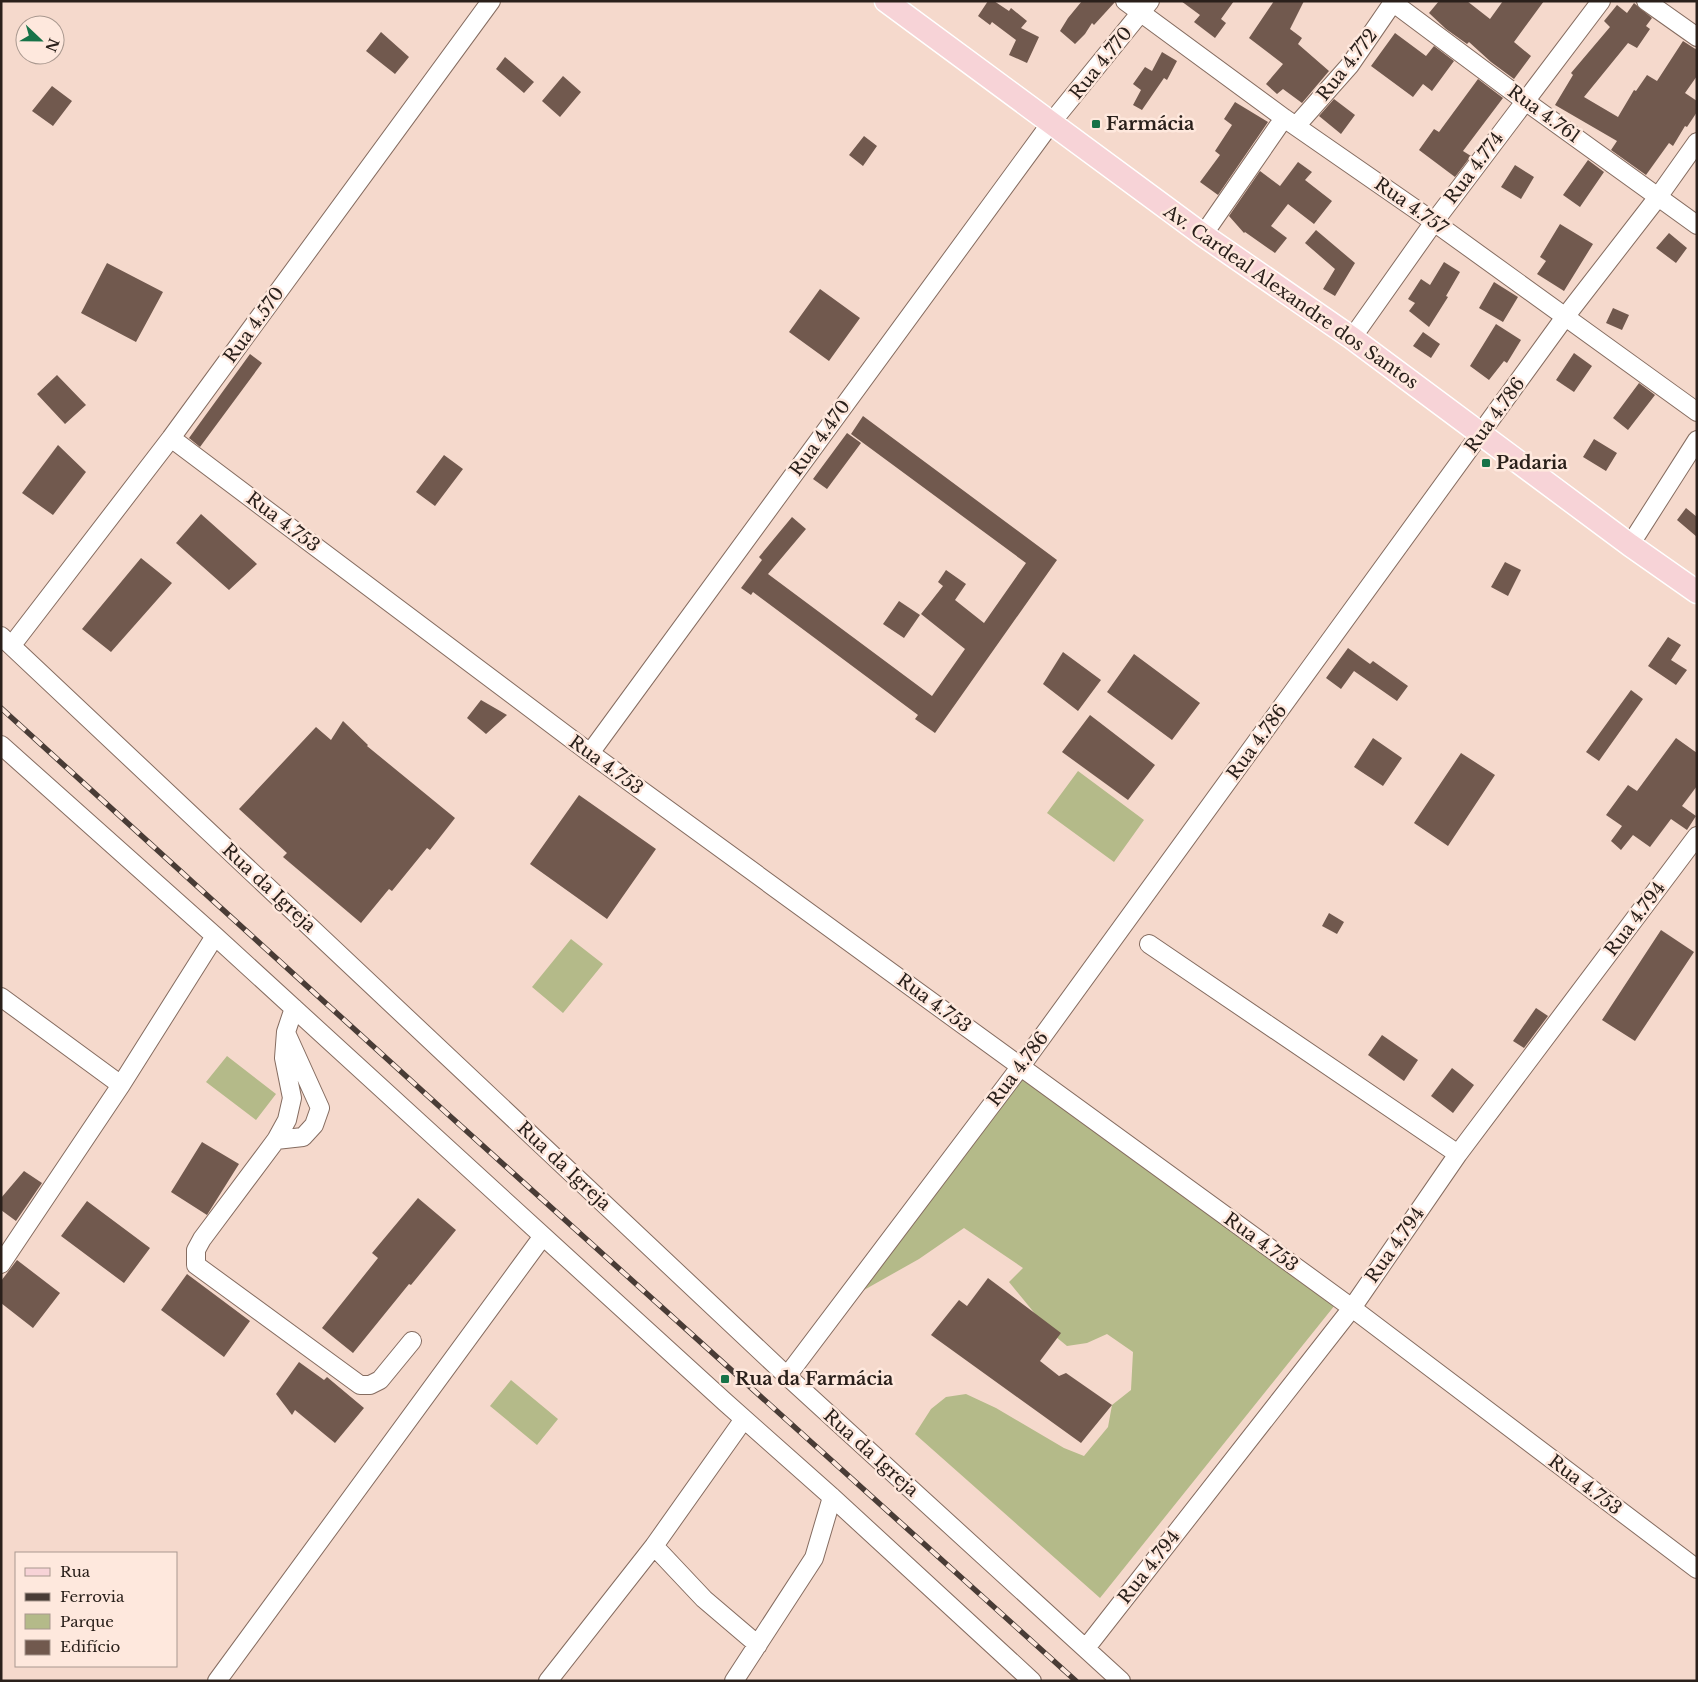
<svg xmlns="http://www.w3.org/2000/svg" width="1698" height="1682" viewBox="0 0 1698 1682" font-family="'Libre Baskerville',serif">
	<rect width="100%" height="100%" fill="#f5d9cc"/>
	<path fill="#b4ba89" d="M1078,771L1144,820L1114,862L1047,813Z
		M571,939L603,964L563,1013L532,987Z
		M227,1056L276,1094L256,1120L206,1082Z
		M1021,1066L1335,1305L1100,1598L915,1434L931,1409L946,1397L966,1394L996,1408L1064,1448L1084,1456L1108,1427L1112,1405L1131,1390L1133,1352L1107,1334L1087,1343L1067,1346L1050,1332L1009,1282L1023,1268L964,1228L919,1259L864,1290Z
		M511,1380L558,1419L537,1445L490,1406Z"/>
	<path fill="#71594e" d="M988,1H994L1009,11L1011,8L1027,21L1021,28L1039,37L1027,63L1009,55L1016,40L992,22L990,25L978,16Z
		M1082,1L1115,2L1094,25L1092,23L1085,34L1075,44L1060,31L1068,18Z
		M1181,1H1234L1221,19L1226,23L1215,38L1194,22L1200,15Z
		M1274,1H1304L1290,29L1302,38L1298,44L1329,71L1302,103L1283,89L1277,94L1266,84L1283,64L1249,38Z
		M1439,1H1467L1490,19L1503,1H1544L1514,42L1531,56L1514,79L1491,62L1469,42L1467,44L1446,29L1429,13Z
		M1634,3L1652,18L1646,26L1650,29L1637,48L1628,43L1584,97L1618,117L1634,90L1636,91L1647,75L1657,81L1683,41L1697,50V76L1685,93L1697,101V112L1687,127L1685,126L1673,146L1669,143L1646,175L1611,150L1617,141L1555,105L1573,75L1571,73L1610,27L1604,21L1617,5L1627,13Z
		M381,32L409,57L395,74L366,51Z
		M1395,33L1426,56L1434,46L1454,61L1432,91L1423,84L1413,97L1371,66Z
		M1162,52L1177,61L1167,80L1164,78L1142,110L1133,105L1141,90L1133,84L1145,67L1152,71Z
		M505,57L534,82L524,93L496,69Z
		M563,76L581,92L560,117L542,101Z
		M1478,79L1503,98L1463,151L1471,156L1455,177L1419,150L1434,129L1439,132Z
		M52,86L72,101L53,126L32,111Z
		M1334,99L1355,115L1341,134L1319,116Z
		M1235,102L1268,122L1218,195L1200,182L1220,155L1215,151L1232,125L1224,119Z
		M864,136L877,146L863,166L849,155Z
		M1588,160L1604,172L1580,207L1563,195Z
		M1298,162L1312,172L1305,180L1332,201L1314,224L1288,204L1271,226L1287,238L1275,253L1245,232L1244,233L1229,216L1260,171L1280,186Z
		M1515,165L1534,177L1521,199L1501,187Z
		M1560,224L1593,244L1564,291L1537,274L1546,261L1540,257Z
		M1316,230L1355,263L1335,296L1323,289L1335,269L1305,243Z
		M1669,233L1687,248L1676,263L1656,248Z
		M1444,262L1460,272L1446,296L1448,297L1429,327L1409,311L1415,303L1408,299L1421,279L1430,285Z
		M107,263L163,292L136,342L81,313Z
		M1494,282L1518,297L1503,322L1479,308Z
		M820,289L860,318L829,361L789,332Z
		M1613,308L1629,315L1622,330L1606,323Z
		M1496,324L1521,340L1507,363L1504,361L1489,380L1470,366Z
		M1423,332L1440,344L1431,358L1413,346Z
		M1574,353L1592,366L1574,392L1556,380Z
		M250,354L262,363L200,447L189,438Z
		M57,375L86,405L65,424L37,394Z
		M1639,383L1655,395L1628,430L1613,418Z
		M863,416L1057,560L935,733L915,719L918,715L753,592L751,595L741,588L762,560L759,557L792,517L806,529L768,574L932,696L965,649L921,614L943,586L938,582L946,570L966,584L955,600L984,623L1026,563L851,434Z
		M847,433L861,443L827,489L813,479Z
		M1594,439L1617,453L1606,471L1583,457Z
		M58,445L86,472L53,515L22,493Z
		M444,455L463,469L435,506L416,492Z
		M1686,508L1697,517V537L1677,520Z
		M201,514L257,564L229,590L176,543Z
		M141,558L172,583L111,652L82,629Z
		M1505,562L1521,570L1508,596L1491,587Z
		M899,601L920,615L904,638L883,624Z
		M1668,637L1681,645L1671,660L1687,670L1676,685L1648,666Z
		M1348,648L1370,664L1373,661L1408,686L1397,701L1354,671L1341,689L1326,678Z
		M1063,652L1101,680L1078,711L1043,684Z
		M1134,654L1200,703L1172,740L1107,692Z
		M1631,690L1643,699L1599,761L1586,752Z
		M481,700L507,715L486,734L467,718Z
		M1090,715L1155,765L1128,800L1062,752Z
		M343,721L368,745L367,746L455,818L430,850L427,848L392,891L389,889L361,923L283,857L287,853L239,809L316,727L331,740Z
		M1373,738L1402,758L1383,786L1354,767Z
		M1676,738L1697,753V786L1682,806L1696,816L1687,830L1671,819L1650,847L1633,835L1621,850L1611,841L1622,826L1606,815L1628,785L1637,791Z
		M1461,753L1495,775L1448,846L1414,823Z
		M579,795L656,849L607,919L530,864Z
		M1329,913L1344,922L1337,934L1322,926Z
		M1661,930L1694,952L1635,1041L1602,1020Z
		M1536,1008L1548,1016L1524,1048L1513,1041Z
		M1382,1035L1418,1060L1404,1081L1368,1055Z
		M1452,1068L1474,1085L1453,1113L1431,1096Z
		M202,1142L239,1164L207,1215L171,1192Z
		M24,1171L42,1183L16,1221L1,1210V1198Z
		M418,1198L456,1230L411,1285L409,1284L353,1353L322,1328L378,1258L372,1253Z
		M87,1201L150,1248L124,1283L61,1236Z
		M17,1260L60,1293L33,1328L1,1303V1281Z
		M187,1274L250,1321L224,1357L161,1310Z
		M988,1278L1061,1333L1040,1361L1059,1376L1066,1373L1112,1405L1081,1443L931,1335L959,1300L967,1306Z
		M299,1362L324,1380L327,1377L364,1408L335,1443L295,1410L292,1415L276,1394Z"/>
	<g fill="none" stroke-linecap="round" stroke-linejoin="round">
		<g stroke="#856c60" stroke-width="20">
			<path id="minor" d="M1125,1L1284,118L1434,222L1697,412
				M1391,1L1525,101L1697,225
				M1646,1L1697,37
				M1296,126L1350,65L1394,1
				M1203,235L1284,118
				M1352,338L1434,222L1601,1
				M171,438L590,753L1352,1308L1697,1569
				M1630,545L1697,440
				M1,636L787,1376L1121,1681
				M12,645L171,438L491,1
				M1,745L215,936L543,1236L725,1402L832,1497L1032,1681
				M590,753L1051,123L1150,1
				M1149,944L1458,1154
				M1,997L121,1085
				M294,1008L286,1032L284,1058L292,1098L287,1120L276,1140L202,1239L196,1250V1265L360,1385H370L380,1380L412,1341
				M276,1140L303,1137L314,1125L320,1108L287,1035
				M1,1264L121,1085L215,936
				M787,1376L1021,1066L1565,317L1658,197L1697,142
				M654,1546L704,1599L758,1645
				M1086,1648L1352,1308L1458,1154L1697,836
				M217,1681L543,1236
				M548,1681L654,1546L744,1419
				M734,1681L814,1558L832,1497"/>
		</g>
		<g stroke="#fff" stroke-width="25">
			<path id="major" d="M886,1L1203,235L1352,338L1630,545L1697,592"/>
		</g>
		<use href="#minor" stroke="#fff" stroke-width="18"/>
		<use href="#major" stroke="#f7d3d7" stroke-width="22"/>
		<g stroke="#493c36" stroke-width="5.5">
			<path id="rail" d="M1,708L451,1117L1076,1681"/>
		</g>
		<use href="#rail" stroke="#fee8dd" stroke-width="4" stroke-dasharray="11" stroke-linecap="butt"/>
	</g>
	<g fill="#177348" stroke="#fee8dd" stroke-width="2">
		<rect x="1091" y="119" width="10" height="10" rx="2.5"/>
		<rect x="1481" y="458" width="10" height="10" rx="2.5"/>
		<rect x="720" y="1374" width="10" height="10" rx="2.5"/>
	</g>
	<g text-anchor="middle" stroke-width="5" stroke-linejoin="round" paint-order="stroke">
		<g font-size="18" fill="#2a201b" stroke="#fee8dd">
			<text transform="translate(1101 63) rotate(-51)" y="6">Rua 4.770</text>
			<text transform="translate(1347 65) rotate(-52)" y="6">Rua 4.772</text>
			<text transform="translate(1544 114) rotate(36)" y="6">Rua 4.761</text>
			<text transform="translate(1474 168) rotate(-53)" y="6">Rua 4.774</text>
			<text transform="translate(1411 206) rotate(35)" y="6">Rua 4.757</text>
			<text transform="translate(1291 297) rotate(35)" y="6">Av. Cardeal Alexandre dos Santos</text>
			<text transform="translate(254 325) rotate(-54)" y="6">Rua 4.570</text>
			<text transform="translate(1495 415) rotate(-54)" y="6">Rua 4.786</text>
			<text transform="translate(820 438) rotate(-54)" y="6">Rua 4.470</text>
			<text transform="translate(283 522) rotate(37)" y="6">Rua 4.753</text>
			<text transform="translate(1257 742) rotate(-54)" y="6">Rua 4.786</text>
			<text transform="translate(606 765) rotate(36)" y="6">Rua 4.753</text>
			<text transform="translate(269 888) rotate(43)" y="6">Rua da Igreja</text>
			<text transform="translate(1635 919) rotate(-53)" y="6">Rua 4.794</text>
			<text transform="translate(934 1003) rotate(36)" y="6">Rua 4.753</text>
			<text transform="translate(1018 1069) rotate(-53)" y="6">Rua 4.786</text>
			<text transform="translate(564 1166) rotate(43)" y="6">Rua da Igreja</text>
			<text transform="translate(1261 1242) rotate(36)" y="6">Rua 4.753</text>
			<text transform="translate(1395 1245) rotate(-55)" y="6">Rua 4.794</text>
			<text transform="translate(871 1453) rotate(42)" y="6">Rua da Igreja</text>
			<text transform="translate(1585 1485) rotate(37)" y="6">Rua 4.753</text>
			<text transform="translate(1149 1567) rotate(-52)" y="6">Rua 4.794</text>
		</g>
		<g font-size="18" font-weight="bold" fill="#2a201b" stroke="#fee8dd" text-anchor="start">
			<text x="1106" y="130">Farmácia</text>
			<text x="1496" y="469">Padaria</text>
			<text x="735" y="1385">Rua da Farmácia</text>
		</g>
	</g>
	<rect width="1698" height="1682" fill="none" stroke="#2a201b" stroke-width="5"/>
	<rect x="15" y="1552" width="162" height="115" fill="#fee8dd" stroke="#a9988f"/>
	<rect x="25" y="1568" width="25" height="8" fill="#f7d3d7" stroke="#a9988f"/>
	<text x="60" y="1577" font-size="15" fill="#2a201b">Rua</text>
	<rect x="25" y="1593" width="25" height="8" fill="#493c36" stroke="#a9988f"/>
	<text x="60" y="1602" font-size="15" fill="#2a201b">Ferrovia</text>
	<rect x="25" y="1614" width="25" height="15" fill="#b4ba89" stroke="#a9988f"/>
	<text x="60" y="1627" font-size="15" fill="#2a201b">Parque</text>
	<rect x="25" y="1640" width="25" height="15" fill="#71594e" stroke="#a9988f"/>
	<text x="60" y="1652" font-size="15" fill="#2a201b">Edifício</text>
	<g transform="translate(40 40) rotate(112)"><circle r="24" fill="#fee8dd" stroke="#a9988f"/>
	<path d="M0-4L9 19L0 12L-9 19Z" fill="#177348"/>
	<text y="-8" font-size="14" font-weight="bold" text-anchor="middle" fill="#2a201b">N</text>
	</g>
</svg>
